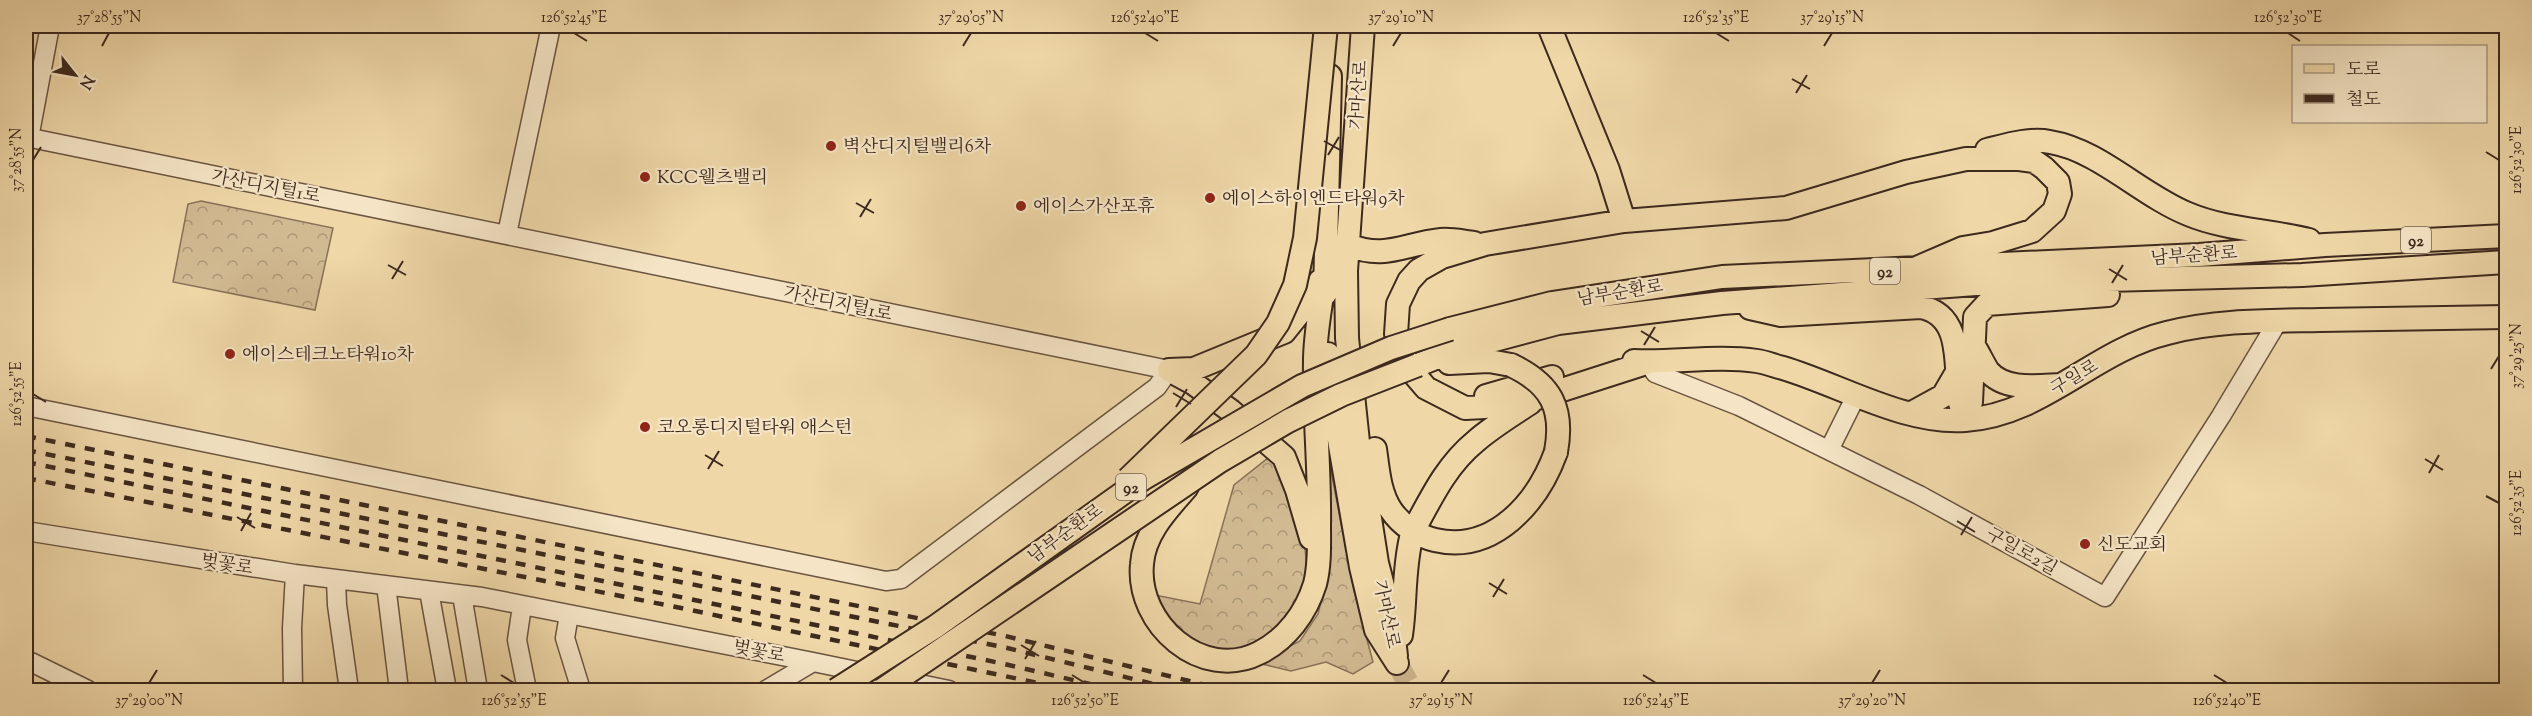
<svg xmlns="http://www.w3.org/2000/svg" width="2532" height="716" viewBox="0 0 2532 716" font-family="'Sorts Mill Goudy','Noto Serif KR',serif">
	<defs>
		<pattern id="forest-crowns" width="20" height="18" patternUnits="userSpaceOnUse" patternTransform="scale(1.5)"><rect width="20" height="18" fill="#d1b991"/><path d="M2 6a3 3 0 1 1 6 0M12 15a3 3 0 1 1 6 0" fill="none" stroke="#ab9676"/></pattern>
	</defs>
	<rect width="100%" height="100%" fill="#efd7a8"/>
	<filter id="stains"><feTurbulence type="fractalNoise" baseFrequency=".00333" numOctaves="4"/><feColorMatrix values="0 0 0 0 .2 0 0 0 0 .09 0 0 0 0 .02 0 0 0 .5 -.17"/></filter>
	<radialGradient id="worn" r=".72"><stop offset=".6" stop-color="#630" stop-opacity="0"/><stop offset="1" stop-color="#630" stop-opacity=".3"/></radialGradient>
	<path fill="url(#forest-crowns)" stroke="#887158" stroke-width="1.5" d="M201,201L333,228L315,310L173,282L188,204Z
		M1327,450L1354,591L1373,662L1353,674L1326,662L1291,671L1258,663L1300,641L1318,614L1330,567Z
		M1273,454L1304,539L1306,559L1307,578L1291,613L1258,644L1231,651L1206,648L1177,631L1155,595L1200,604L1234,485Z"/>
	<g fill="none" stroke-linecap="round" stroke-linejoin="round">
		<path stroke="#ccb48c" stroke-width="22" stroke-dasharray="22 11" stroke-linecap="butt" d="M1397,663L1412,690"/>
		<g stroke="#6a5440" stroke-width="21">
			<path id="minor" d="M26,137L1169,370L1157,387L901,579L886,581L26,406
				M29,138L50,26
				M507,234L551,26
				M1649,362L1655,373L1739,406L1919,495L2105,597L2221,416L2278,321
				M1829,450L1857,394
				M26,531L295,574L482,597L813,662L949,690
				M336,580L337,605L349,690
				M386,585L399,690
				M429,591L447,690
				M462,595L478,690
				M522,606L517,640L527,690
				M569,615L565,638L581,690
				M31,662L88,690
				M293,690L292,628L295,574
				M766,690L813,662"/>
		</g>
		<g stroke="#3e291e" stroke-width="26">
			<path id="major" d="M1363,26L1346,271L1347,338L1358,442L1377,563L1392,621L1396,656
				M1549,26L1608,170L1624,221
				M1987,150C2007,145 2029,138 2050,142C2099,150 2141,195 2188,214C2226,230 2269,230 2309,240
				M1348,245C1386,260 1403,244 1441,240C1452,239 1464,242 1474,243
				M1325,294L1330,76
				M1750,308L1781,315L1921,307C1963,315 1955,365 1959,398C1960,405 1963,413 1966,420
				M1450,329L1552,303L1722,277L2199,255L2325,245L2506,236
				M1974,346C1979,354 1983,363 1988,371C2005,391 2037,386 2060,385
				M1328,354L1338,434L1361,567L1376,630L1397,663
				M1634,361C1675,363 1716,355 1757,361C1765,362 1774,366 1783,368C1840,385 1904,424 1965,420C2043,415 2093,351 2167,333C2216,320 2270,321 2320,320C2382,319 2444,318 2506,317
				M1649,362L1537,398L1485,407L1465,408L1426,388L1408,367L1396,334L1398,304L1409,281L1419,270L1442,257L1485,244L1624,221L1786,208L1906,172L1966,159H2019L2034,161L2044,168L2058,182L2060,194L2054,211L2032,231L1993,243L1963,248L1912,270
				M1449,363L1489,361L1511,365
				M1418,365L1453,351L1558,323L1722,303L1989,283L2302,275L2506,262
				M1169,370L1193,383L1231,411L1284,457L1297,490L1311,538
				M1169,370L1194,369L1284,332L1317,291L1320,281
				M1486,396L1552,377
				M1971,402L1975,317L1987,304L2108,295
				M1912,413L1943,396L1957,372
				M1375,449C1378,469 1379,492 1391,510C1401,525 1418,536 1435,540C1494,554 1538,502 1556,452
				M1187,487C1168,509 1144,533 1142,564C1136,624 1202,682 1259,653C1287,639 1306,613 1315,584C1320,565 1319,544 1319,525C1320,470 1314,416 1315,361C1315,334 1321,306 1324,280
				M1418,522C1434,492 1449,463 1476,441C1492,427 1512,415 1530,403
				M1401,635C1406,601 1403,573 1411,538"/>
		</g>
		<use href="#minor" stroke="#f5e5c6" stroke-width="18"/>
		<use href="#major" stroke="#efd7a8" stroke-width="22"/>
		<path stroke="#3e291e" stroke-width="4.5" stroke-dasharray="10 10" stroke-linecap="butt" d="M26,436L1005,636L1226,690
			M26,450L1003,647L1178,690
			M26,462L1000,663L1116,690
			M26,478L681,608L1071,690"/>
		<g stroke="#3e291e" stroke-width="26" stroke-linecap="butt">
			<path id="major-bridge" d="M1511,365C1551,384 1564,408 1556,452
				M1128,479L1256,355L1278,323L1295,285L1305,238L1326,26
				M836,690L935,627L1144,478L1302,386L1391,348L1450,329
				M882,690L1220,461L1288,421L1341,395L1418,365"/>
		</g>
		<use href="#major-bridge" stroke="#efd7a8" stroke-width="22"/>
	</g>
	<path fill="none" stroke="#3e291e" stroke-width="2" d="M574,33L587,41M1145,33L1158,41M1716,33L1729,41M2288,33L2300,41M102,46L109,33M963,46L971,33M1393,46L1401,33M1824,46L1832,33M1792,79L1810,89M1796,93L1807,75M1324,141L1342,151M2486,152L2499,160M1328,155L1339,137M33,160L41,147M856,203L874,213M860,217L871,199M388,265L406,275M2109,269L2127,280M392,279L403,261M2112,283L2123,265M1641,331L1659,342M1644,345L1655,327M2491,369L2499,356M1173,393L1191,404M33,394L46,402M1176,407L1187,389M705,455L723,466M2425,459L2443,470M708,469L719,451M2429,473L2439,455M2486,496L2499,503M237,517L255,528M1957,521L1975,532M241,531L251,513M1961,535L1972,517M1489,583L1507,594M1493,597L1504,579M1021,645L1039,656M1025,659L1036,641M501,675L514,683M1072,675L1085,683M1643,675L1656,683M2214,675L2227,683M149,683L157,670M1441,683L1449,670M1872,683L1880,670"/>
	<g fill="#8f2418" stroke="#f5e5c6" stroke-width="2">
		<circle cx="831" cy="146" r="6"/>
		<circle cx="645" cy="177" r="6"/>
		<circle cx="1210" cy="198" r="6"/>
		<circle cx="1021" cy="206" r="6"/>
		<circle cx="230" cy="354" r="6"/>
		<circle cx="645" cy="427" r="6"/>
		<circle cx="2085" cy="544" r="6"/>
	</g>
	<g text-anchor="middle" stroke-width="4.5" stroke-linejoin="round" paint-order="stroke">
		<g fill="#f5e5c6" stroke="#756150" stroke-width="1.5">
			<rect x="2401" y="227" width="30" height="26" rx="4.5"/>
			<rect x="1870" y="258" width="30" height="26" rx="4.5"/>
			<rect x="1116" y="474" width="30" height="26" rx="4.5"/>
		</g>
		<g font-size="16" font-weight="bold" fill="#3e291e">
			<text x="2416" y="246">92</text>
			<text x="1885" y="277">92</text>
			<text x="1131" y="493">92</text>
		</g>
		<g font-size="18" fill="#3e291e" stroke="#f5e5c6">
			<text transform="translate(1358 95) rotate(-86)" y="6">가마산로</text>
			<text transform="translate(266 186) rotate(11)" y="6">가산디지털1로</text>
			<text transform="translate(2194 255) rotate(-4)" y="6">남부순환로</text>
			<text transform="translate(1620 292) rotate(-9)" y="6">남부순환로</text>
			<text transform="translate(838 303) rotate(12)" y="6">가산디지털1로</text>
			<text transform="translate(2074 377) rotate(-31)" y="6">구일로</text>
			<text transform="translate(1065 533) rotate(-36)" y="6">남부순환로</text>
			<text transform="translate(2022 551) rotate(29)" y="6">구일로2길</text>
			<text transform="translate(227 564) rotate(9)" y="6">벚꽃로</text>
			<text transform="translate(1387 614) rotate(78)" y="6">가마산로</text>
			<text transform="translate(759 651) rotate(11)" y="6">벚꽃로</text>
		</g>
		<g font-size="18" fill="#3e291e" stroke="#f5e5c6" text-anchor="start">
			<text x="843" y="152">벽산디지털밸리6차</text>
			<text x="657" y="183">KCC웰츠밸리</text>
			<text x="1222" y="204">에이스하이엔드타워9차</text>
			<text x="1033" y="212">에이스가산포휴</text>
			<text x="242" y="360">에이스테크노타워10차</text>
			<text x="657" y="433">코오롱디지털타워 애스턴</text>
			<text x="2097" y="550">신도교회</text>
		</g>
	</g>
	<rect width="2532" height="716" fill="none" stroke="#efd7a8" stroke-width="66"/>
	<rect x="2292" y="45" width="195" height="78" fill="#f5e5c6" stroke="#ac9a83" stroke-width="1.5"/>
	<rect x="2304" y="64" width="30" height="9" fill="#efd7a8" stroke="#ac9a83" stroke-width="1.5"/>
	<text x="2346" y="75" font-size="18" fill="#3e291e">도로</text>
	<rect x="2304" y="94" width="30" height="9" fill="#3e291e" stroke="#ac9a83" stroke-width="1.5"/>
	<text x="2346" y="105" font-size="18" fill="#3e291e">철도</text>
	<g transform="translate(75 75) rotate(121)" stroke="#f5e5c6" stroke-width="4.5" paint-order="stroke">
	<path d="M0-4.5L10 22L0 15L-10 22Z" fill="#3e291e"/>
	<text y="-9" font-size="16" font-weight="bold" text-anchor="middle" fill="#3e291e">N</text>
	</g>
	<rect x="33" y="33" width="2466" height="650" fill="none" stroke="#3e291e" stroke-width="2"/>
	<g font-size="15" text-anchor="middle" fill="#3e291e">
		<text x="109" y="22">37°28'55"N</text>
		<text x="574" y="22">126°52'45"E</text>
		<text x="971" y="22">37°29'05"N</text>
		<text x="1145" y="22">126°52'40"E</text>
		<text x="1401" y="22">37°29'10"N</text>
		<text x="1716" y="22">126°52'35"E</text>
		<text x="1832" y="22">37°29'15"N</text>
		<text x="2288" y="22">126°52'30"E</text>
		<text transform="translate(16 160) rotate(-90)" y="5">37°28'55"N</text>
		<text transform="translate(2516 160) rotate(-90)" y="5">126°52'30"E</text>
		<text transform="translate(2516 356) rotate(-90)" y="5">37°29'25"N</text>
		<text transform="translate(16 394) rotate(-90)" y="5">126°52'55"E</text>
		<text transform="translate(2516 503) rotate(-90)" y="5">126°52'35"E</text>
		<text x="149" y="705">37°29'00"N</text>
		<text x="514" y="705">126°52'55"E</text>
		<text x="1085" y="705">126°52'50"E</text>
		<text x="1441" y="705">37°29'15"N</text>
		<text x="1656" y="705">126°52'45"E</text>
		<text x="1872" y="705">37°29'20"N</text>
		<text x="2227" y="705">126°52'40"E</text>
	</g>
	<rect width="100%" height="100%" filter="url(#stains)"/>
	<rect width="100%" height="100%" fill="url(#worn)"/>
</svg>
